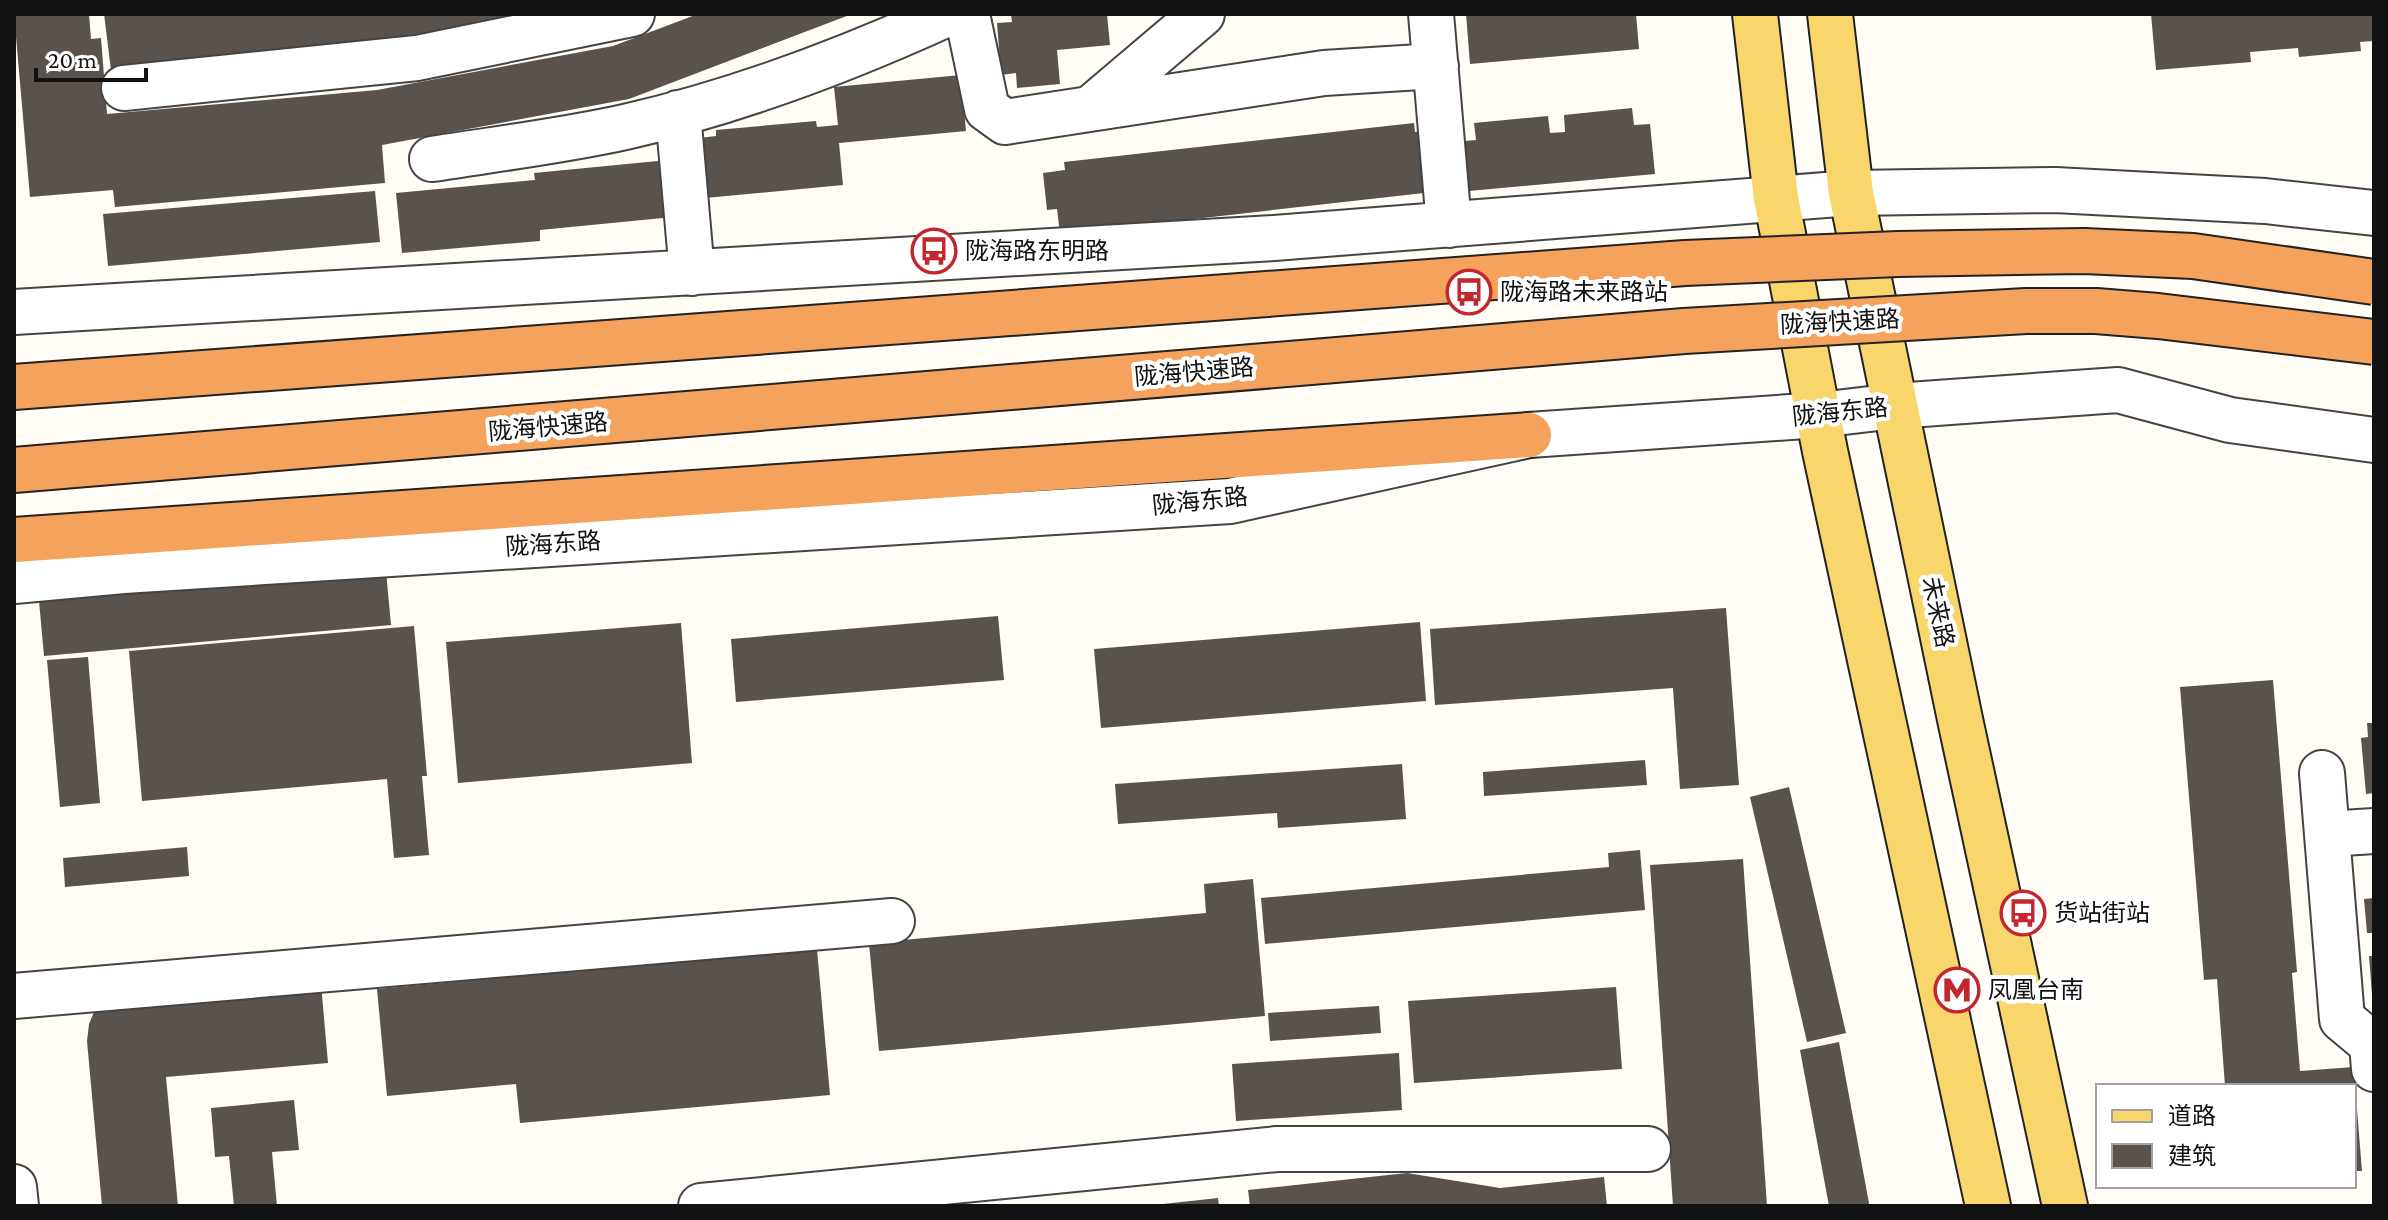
<svg xmlns="http://www.w3.org/2000/svg" width="2388" height="1220" viewBox="0 0 2388 1220" font-family="'Crimson Pro','Noto Sans SC',serif">
	<rect width="100%" height="100%" fill="#fffdf5"/>
	<path fill="#5a524d" d="M14,14H89L91,39L101,38L107,114L377,90L613,46L698,14H852L629,99L382,145L385,183L115,207L113,190L30,197Z
		M104,14H532V16L392,38L111,70Z
		M1011,14H1107L1110,45L1057,50L1060,84L1017,88L1016,73L1001,75L997,23L1012,22Z
		M1466,14H1636L1639,49L1470,64Z
		M2151,14H2374V41L2360,42L2361,51L2299,57L2298,48L2250,52L2251,62L2156,70Z
		M961,75L966,131L839,143L843,185L705,198L699,138L716,136V130L816,121L817,127L838,125L834,87Z
		M1632,108L1634,125L1650,124L1655,174L1469,191L1464,141L1476,140L1474,123L1548,116L1550,133L1565,132L1564,115Z
		M1414,123L1415,132L1435,129L1433,192L1060,234L1057,209L1047,210L1043,173L1065,170L1064,162Z
		M668,160L673,217L540,230V241L402,253L396,193L535,180L534,173Z
		M375,191L380,242L108,266L103,214Z
		M385,560L391,625L44,656L38,590Z
		M1726,608L1739,785L1680,789L1673,688L1435,705L1430,629Z
		M998,616L1004,680L736,702L731,639Z
		M1420,622L1426,701L1101,728L1094,649Z
		M681,623L692,763L458,783L446,642Z
		M414,626L427,776H422L429,855L394,858L387,779L142,801L129,651Z
		M88,657L100,803L60,807L47,660Z
		M2273,680L2297,972L2292,973L2300,1071L2354,1067L2355,1086H2225L2217,979L2204,980L2180,687Z
		M2367,723H2374V793L2366,794L2361,738L2368,737Z
		M1645,760L1647,785L1484,796L1483,772Z
		M1402,764L1406,819L1278,828L1277,813L1118,824L1115,784Z
		M1789,787L1846,1033L1807,1042L1750,797Z
		M187,847L189,876L65,887L63,858Z
		M1640,850L1645,910L1265,944L1261,898L1609,867L1608,853Z
		M1743,859L1767,1206H1673L1650,865Z
		M1253,879L1265,1016L879,1051L869,943L1206,913L1204,884Z
		M2374,898V933H2367L2364,899Z
		M817,949L830,1095L520,1123L516,1084L387,1096L377,989Z
		M2369,956H2374V995H2372Z
		M321,984L328,1063L166,1077L178,1206H102L87,1041L89,1024L94,1012L105,1005Z
		M1616,987L1622,1069L1414,1083L1408,1001Z
		M1379,1006L1381,1033L1270,1041L1268,1013Z
		M1839,1042L1869,1203L1868,1206H1829L1800,1050Z
		M1399,1053L1402,1110L1236,1121L1232,1064Z
		M2354,1097H2356L2362,1171H2354Z
		M294,1100L299,1150L272,1152L277,1206H234L229,1156L215,1157L211,1108Z
		M1407,1173L1500,1188L1604,1177L1607,1206H1250L1248,1190Z
		M1218,1198L1219,1206H1163V1204Z"/>
	<g fill="none" stroke-linecap="round" stroke-linejoin="round">
		<g stroke="#444" stroke-width="48">
			<path id="minor" d="M967,14L987,109L1005,122L1324,73L1436,66
				M1431,14L1449,225
				M124,88L417,58L632,14
				M1090,109L1202,14
				M678,113L692,273
				M432,159C496,149 562,141 625,127C736,102 844,61 947,14
				M14,312L1274,238L1851,193L2055,190L2265,201L2374,213
				M14,581L123,571L1230,501L1529,435L1819,415L1895,406L2118,390L2230,420L2374,440
				M2322,773L2342,1019L2372,1044L2374,1069
				M2327,834L2374,831
				M14,996L892,921
				M14,1187L16,1206
				M701,1206L1277,1149H1648"/>
		</g>
		<g stroke="#222" stroke-width="48">
			<path id="major" d="M1755,14L1776,198L1825,451L1988,1206
				M1830,14L1851,193L1961,724L2065,1206"/>
		</g>
		<g stroke="#222" stroke-width="48">
			<path id="highway" d="M14,540L1529,435"/>
		</g>
		<use href="#minor" stroke="#fff" stroke-width="44"/>
		<use href="#major" stroke="#f9d66b" stroke-width="44"/>
		<use href="#highway" stroke="#f5a25d" stroke-width="44"/>
		<g stroke="#222" stroke-width="48" stroke-linecap="butt">
			<path id="highway-bridge" d="M14,387L1685,263L1898,254L2084,251L2193,256L2374,282
				M14,470L1684,331L2026,311H2096L2158,316L2374,342"/>
		</g>
		<use href="#highway-bridge" stroke="#f5a25d" stroke-width="44"/>
	</g>
	<defs>
		<g id="bus-ring" transform="scale(2.3)"><circle r="9.5" fill="#fff" stroke="#c4262e" stroke-width="1.5"/><path d="M-5-6H5V4H4V6H2V4H-2V6H-4V4H-5ZM-3.5-4V0h7V-4ZM-3.5 1.2v1.5H-2V1.2ZM2 1.2v1.5H3.5V1.2Z" fill="#c4262e"/></g>
		<g id="metro-ring" transform="scale(2.3)"><circle r="9.5" fill="#fff" stroke="#c4262e" stroke-width="1.5"/><path d="M-5.5 5V-5H-3L0 0L3-5H5.5V5H3V-.5L0 4L-3-.5V5Z" fill="#c4262e"/></g>
	</defs>
	<g fill-rule="evenodd">
		<use href="#bus-ring" x="934" y="251"/>
		<use href="#bus-ring" x="1469" y="292"/>
		<use href="#bus-ring" x="2023" y="913"/>
		<use href="#metro-ring" x="1957" y="990"/>
	</g>
	<g text-anchor="middle" stroke-width="8" stroke-linejoin="round" paint-order="stroke">
		<g font-size="24" fill="#111" stroke="#fff" text-anchor="start">
			<text x="965" y="259">陇海路东明路</text>
			<text x="1500" y="300">陇海路未来路站</text>
			<text x="2054" y="921">货站街站</text>
			<text x="1988" y="998">凤凰台南</text>
		</g>
		<g font-size="24" fill="#111" stroke="#fff">
			<text transform="translate(1840 322) rotate(-3)" y="8">陇海快速路</text>
			<text transform="translate(1194 372) rotate(-5)" y="8">陇海快速路</text>
			<text transform="translate(1840 412) rotate(-6)" y="8">陇海东路</text>
			<text transform="translate(548 427) rotate(-5)" y="8">陇海快速路</text>
			<text transform="translate(1200 501) rotate(-6)" y="8">陇海东路</text>
			<text transform="translate(553 544) rotate(-4)" y="8">陇海东路</text>
			<text transform="translate(1938 612) rotate(78)" y="8">未来路</text>
		</g>
	</g>
	<rect width="2388" height="1220" fill="none" stroke="#111111" stroke-width="32"/>
	<rect x="2096" y="1084" width="260" height="104" fill="#ffffff" stroke="#a0a0a0" stroke-width="2"/>
	<rect x="2112" y="1110" width="40" height="12" fill="#f9d66b" stroke="#a0a0a0" stroke-width="2"/>
	<text x="2168" y="1124" font-size="24" fill="#111111">道路</text>
	<rect x="2112" y="1144" width="40" height="24" fill="#5a524d" stroke="#a0a0a0" stroke-width="2"/>
	<text x="2168" y="1164" font-size="24" fill="#111111">建筑</text>
	<path d="M36 68v12h110v-12" fill="none" stroke="#111111" stroke-width="4"/>
	<text x="48" y="68" font-size="24" fill="#111111" stroke="#ffffff" stroke-width="6" paint-order="stroke">20 m</text>
</svg>
